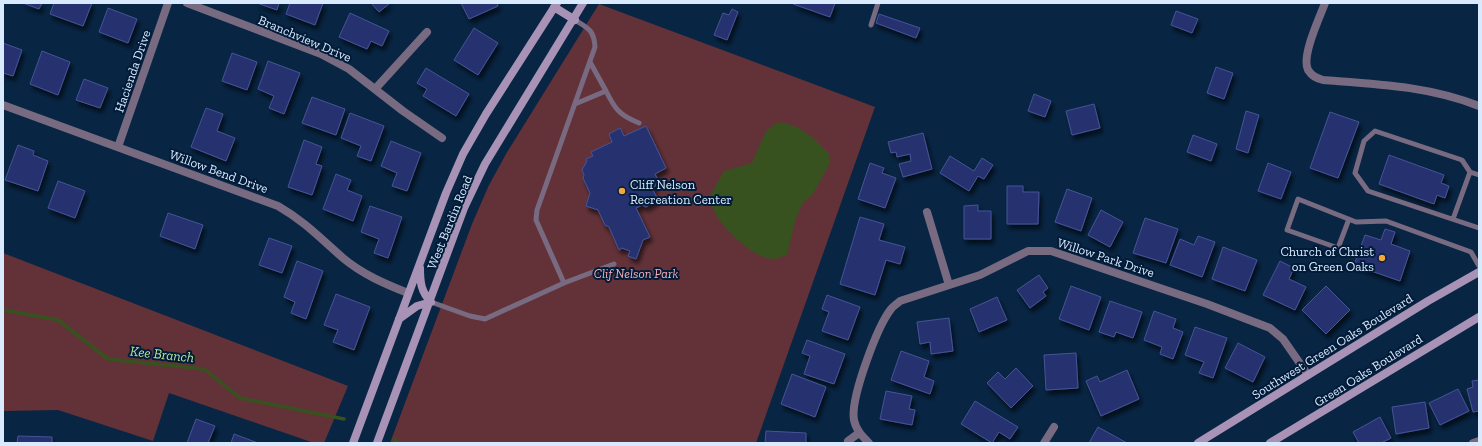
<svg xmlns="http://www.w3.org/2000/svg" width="1482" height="446" viewBox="0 0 1482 446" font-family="'Zilla Slab',serif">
	<defs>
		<filter id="shadow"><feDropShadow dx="2.5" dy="4.5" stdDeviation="2" flood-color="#0009"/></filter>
	</defs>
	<rect width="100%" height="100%" fill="#082543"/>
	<path fill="#633239" d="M599,4L875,107L756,443H390L472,224L489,185L506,154Z
		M3,253L348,386L324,443H314L169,393L153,441L58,410L3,411Z"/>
	<path fill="#37521e" d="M778,122C800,125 814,137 829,154L830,163L813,194L803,203L796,218L787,255C783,256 779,258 775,259C756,260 731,235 720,221C715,214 714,207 707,201L724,171L752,163L766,131Z"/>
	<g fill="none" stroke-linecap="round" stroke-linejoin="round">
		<path stroke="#37521e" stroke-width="3.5" d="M3,310L58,320L108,359L204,369L240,398L344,419
			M394,439L398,443"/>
	</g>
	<path fill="#263170" stroke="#455496" filter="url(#shadow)" d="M23,3H42L39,9Z
		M54,3H92L83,26L50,14Z
		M257,3H279L277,10Z
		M290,3H323L315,25L286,14Z
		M371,3H390L379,12Z
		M461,3H497L498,6L469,19Z
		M794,3H835L830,17L793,4Z
		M108,8L137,19L128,43L99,32Z
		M732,9L738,12L727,40L714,35L723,13L729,15Z
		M1176,11L1198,19L1192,33L1171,25Z
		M350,13L389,31L382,46L371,41L367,49L339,37Z
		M879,14L920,28L916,38L876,23Z
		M474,28L498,43L478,75L454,60Z
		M3,43L22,50L13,76L3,73Z
		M42,51L70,62L58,95L30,84Z
		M232,53L257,62L247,90L222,81Z
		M268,61L300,73L284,114L269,108L274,96L258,89Z
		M1216,67L1233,73L1224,99L1207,93Z
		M426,68L469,94L456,116L423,96L427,89L417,83Z
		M84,79L108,88L100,108L76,100Z
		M1034,94L1051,101L1045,117L1028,111Z
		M312,97L345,109L336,135L302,123Z
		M1094,104L1100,128L1072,135L1066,111Z
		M206,108L223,114L217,131L235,138L226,161L191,147Z
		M1246,111L1259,115L1248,153L1236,149Z
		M1330,112L1359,122L1338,178L1310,168Z
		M350,113L384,126L371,161L357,156L361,146L341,138Z
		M646,126L666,168L655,174L658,180L653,190L658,200L646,207L642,205L636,208L650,237L643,240L636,259L628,256L630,251L622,248L619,250L609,227L605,225L598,210L586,206L590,193L583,178L584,175L582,170L587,161L586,159L593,156L591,152L612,142L609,134L620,128L624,136Z
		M923,133L932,169L903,177L899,164L911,161L910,154L897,157L896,152L891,153L888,142Z
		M1193,135L1217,144L1211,161L1187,152Z
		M304,140L322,147L316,164L322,166L312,195L288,187Z
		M391,141L421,153L407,191L392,186L397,173L381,166Z
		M18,145L34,151L33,155L48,161L38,191L5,180Z
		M1389,155L1444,175L1441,183L1449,186L1445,198L1437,195L1434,204L1379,184Z
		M950,156L974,171L982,158L993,165L984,179L978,176L969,191L940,173Z
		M870,163L884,168L882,173L896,178L885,208L858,199Z
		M1268,163L1291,172L1281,199L1258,191Z
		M336,174L351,180L347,190L362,196L353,221L323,209Z
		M58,181L85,191L75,218L48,208Z
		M1007,186H1023V192H1039L1038,224H1007Z
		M1067,189L1092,198L1081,231L1055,222Z
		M978,205V211H991V239H964V206Z
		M370,206L402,217L388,258L374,253L379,239L361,232Z
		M1101,210L1123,222L1110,247L1088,235Z
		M168,213L203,225L195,249L160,236Z
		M860,217L884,224L879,240L905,247L900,264L886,260L875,295L840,284Z
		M1145,218L1178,229L1166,263L1133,253Z
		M1385,229L1395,232L1391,244L1410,251L1400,281L1354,265L1365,235L1381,240Z
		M1198,236L1215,242L1202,277L1170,265L1180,239L1194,245Z
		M269,238L292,246L282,273L259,265Z
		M1223,247L1257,260L1245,291L1212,279Z
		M297,261L323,271L306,319L291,313L295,302L284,297Z
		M1280,261L1294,268L1289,279L1306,287L1295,310L1263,295Z
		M1039,275L1048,288L1043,292L1046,296L1030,308L1017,290Z
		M1071,286L1101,297L1089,330L1059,319Z
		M1326,286L1350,310L1326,334L1302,310Z
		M336,294L370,307L354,350L333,342L338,330L324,325Z
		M827,295L860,307L848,340L822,331L829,312L822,309Z
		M997,297L1007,320L979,332L970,309Z
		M1110,301L1142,312L1133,338L1116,332L1114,337L1099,332Z
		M1154,311L1176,319L1173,328L1183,332L1173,359L1160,354L1162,347L1144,340Z
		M949,318L953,351L931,354L930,342L920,344L917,322Z
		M1195,327L1227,338L1213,378L1199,373L1204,362L1185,355Z
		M807,340L845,354L834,384L804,374L810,356L802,353Z
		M1238,343L1265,357L1253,382L1225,368Z
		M901,351L929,361L924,377L934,381L930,394L891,380Z
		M1076,353L1078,388L1046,390L1044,355Z
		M1016,368L1033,386L1011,408L987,383L998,372L1005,379Z
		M1127,370L1139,399L1101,416L1086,381L1097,376L1100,382Z
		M792,374L826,387L815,417L781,404Z
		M1479,380V411L1473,412L1467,389L1473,387L1472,381Z
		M1458,389L1469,411L1440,425L1429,403Z
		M886,391L912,396L909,409L915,410L912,425L880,419Z
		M975,401L1018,427L1010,439L999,432L992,443L961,424Z
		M1425,402L1429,428L1396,434L1392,407Z
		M1380,417L1391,438L1381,443H1359L1353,432Z
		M196,419L215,426L208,443H187Z
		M1098,427L1127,443H1089Z
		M766,431L806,433V443H765Z
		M234,434L258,443H231Z
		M18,436L52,437V443H17Z"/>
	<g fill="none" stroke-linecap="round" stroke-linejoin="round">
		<path stroke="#786b81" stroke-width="5" d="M871,25L878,3
			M606,91C615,109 619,115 639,123
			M575,104L606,91L590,62
			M1479,175L1470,172L1462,160L1375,131L1364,141L1355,173L1368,191L1479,228
			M1349,219L1338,248L1287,230L1298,199L1356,222L1386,221L1471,252L1479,266
			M1453,219L1470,172
			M564,283L614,264
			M431,302L470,316L485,319L564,283L536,220L537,210L595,47C594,30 588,28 575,20"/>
		<path stroke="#786b81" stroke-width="8" d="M187,3L321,54L349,69L403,111L442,138
			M1325,3C1320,17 1301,56 1308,70C1312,76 1316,78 1323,80C1376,84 1429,86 1479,106
			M376,88L427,32
			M3,105L278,206C304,221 320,238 343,258C362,274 385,284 408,293
			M118,147L168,3
			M927,212L949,285
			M848,441L859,433
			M869,443C862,436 856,430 854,420C850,399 877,327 891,309C893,306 897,304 900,301L980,275L1028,251H1051L1207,304L1270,328L1283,339L1308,375
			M1044,443L1054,427
			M1473,443L1479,441"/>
		<path stroke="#a892b6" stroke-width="8" d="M554,7L575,20
			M399,319L417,306L431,302C421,292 420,282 420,268
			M353,443L446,193L463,154L486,114L557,3
			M377,443L464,208L485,164L583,3
			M1198,443L1428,301L1479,272
			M1270,443L1479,317"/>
	</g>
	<g fill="#efa73e" stroke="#011b38" stroke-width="1.5">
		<circle cx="622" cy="191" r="4"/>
		<circle cx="1382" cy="258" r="4"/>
	</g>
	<g text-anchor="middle" stroke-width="4" stroke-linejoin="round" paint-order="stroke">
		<g font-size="13" fill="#d9eafe" stroke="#011b38">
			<text transform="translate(305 38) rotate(23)" y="5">Branchview Drive</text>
			<text transform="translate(132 71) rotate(-71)" y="5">Hacienda Drive</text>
			<text transform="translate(219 171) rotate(20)" y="5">Willow Bend Drive</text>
			<text transform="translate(449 222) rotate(-68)" y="5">West Bardin Road</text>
			<text transform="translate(1106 257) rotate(18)" y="5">Willow Park Drive</text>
			<text transform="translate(1332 346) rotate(-32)" y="5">Southwest Green Oaks Boulevard</text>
			<text transform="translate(1368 370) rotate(-32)" y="5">Green Oaks Boulevard</text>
		</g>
		<g font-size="13" fill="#d9eafe" stroke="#011b38" text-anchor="start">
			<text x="630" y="189">Cliff Nelson<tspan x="630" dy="15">Recreation Center</tspan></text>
			<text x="1374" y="256" text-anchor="end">Church of Christ<tspan x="1374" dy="15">on Green Oaks</tspan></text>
		</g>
		<g font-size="13" font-style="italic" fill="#fdafb8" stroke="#011b38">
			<text x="636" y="278">Clif Nelson Park</text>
		</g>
		<g font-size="14" font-style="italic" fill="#bae798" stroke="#011b38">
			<text transform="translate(162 354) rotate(6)" y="5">Kee Branch</text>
		</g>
	</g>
	<rect width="1482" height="446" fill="none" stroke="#d9eafe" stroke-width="8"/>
</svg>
